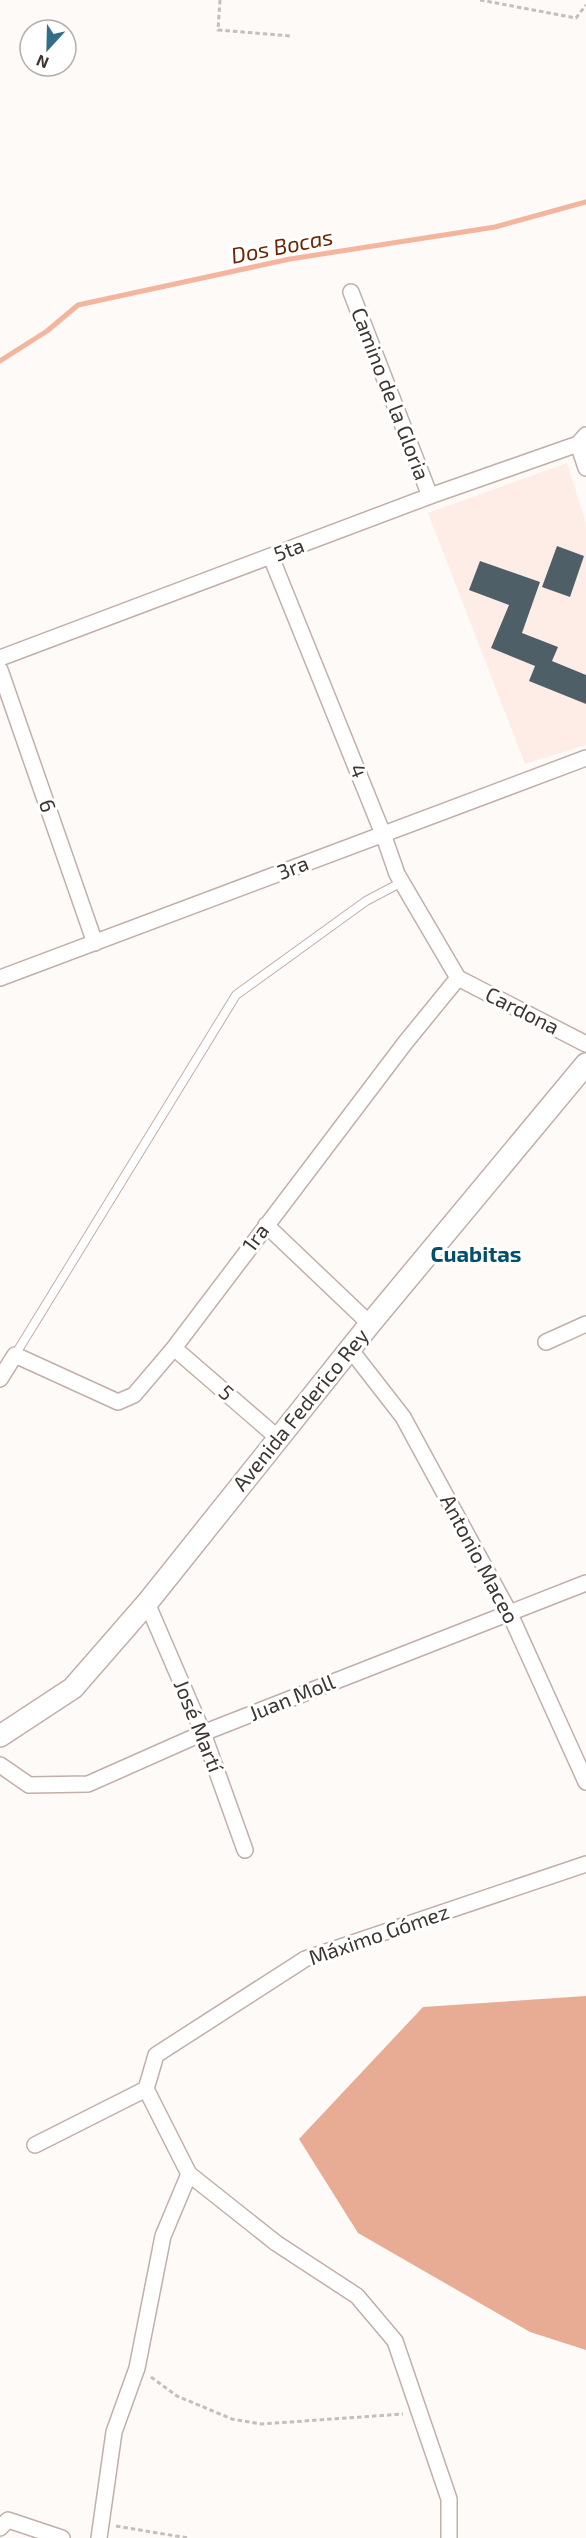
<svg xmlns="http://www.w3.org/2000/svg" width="586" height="2538" viewBox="0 0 586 2538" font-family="'Exo 2',sans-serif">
	<rect width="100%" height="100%" fill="#fefaf8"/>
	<path fill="#feede6" d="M567,463L586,523V745L525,764L428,513Z"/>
	<path fill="#e8ab93" d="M586,1996V2350L530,2332L358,2233L299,2139L423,2007Z"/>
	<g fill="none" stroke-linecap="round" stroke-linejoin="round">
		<path stroke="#f3b59d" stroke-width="5" d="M0,361L47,331L78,305L290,259L495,227L586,202"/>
	</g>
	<path fill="#4f5f68" d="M557,546L584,556L570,597L542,587Z
		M480,561L540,582L522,633L558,647L552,661L586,675V704L529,681L535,666L491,648L509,605L469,590Z"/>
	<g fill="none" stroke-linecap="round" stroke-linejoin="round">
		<g stroke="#c2afa8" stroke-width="10">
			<path id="lane" d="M15,1355L236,995L366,901L402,882"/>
		</g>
		<g stroke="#c2afa8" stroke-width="18">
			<path id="street" d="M351,292L430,496
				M578,444L586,468
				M271,557L383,834L397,874L458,978
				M0,658L430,496L578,444L586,435
				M0,670L95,943
				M0,978L586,758
				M458,978L586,1044
				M266,1225L370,1324
				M546,1342L586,1324
				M174,1348L278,1438
				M350,1349L403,1417L509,1612L586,1782
				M0,1379L15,1355L118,1402L134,1395L174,1348L405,1043L458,978
				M147,1603L203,1733L245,1850
				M0,1765L29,1785L88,1784L203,1733L586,1583
				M146,2089L189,2174L276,2243L357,2296L395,2341L449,2499V2538
				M146,2089L156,2055L305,1959L586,1864
				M35,2145L146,2089
				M0,2528L8,2520L62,2538
				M99,2538L114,2432L137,2368L163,2236L189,2174"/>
		</g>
		<g stroke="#c2afa8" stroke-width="24">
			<path id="secondary" d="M0,1736L73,1688L147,1603L370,1324L586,1064"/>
		</g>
		<path stroke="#c4bfbc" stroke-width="3" stroke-dasharray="4.5 3" stroke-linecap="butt" d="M220,0L218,30L290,36
			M480,0L576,18L586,5
			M151,2377L177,2396L232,2419L261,2424L403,2414
			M116,2526L188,2538"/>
		<use href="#lane" stroke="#fff" stroke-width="8"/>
		<use href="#street" stroke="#fff" stroke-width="15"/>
		<use href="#secondary" stroke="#fff" stroke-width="21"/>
	</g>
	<g text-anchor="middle" stroke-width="6" stroke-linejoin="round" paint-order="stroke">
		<g font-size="21" fill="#3d3532" stroke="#fff">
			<text transform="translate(390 394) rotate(69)" y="7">Camino de la Gloria</text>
			<text transform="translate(289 550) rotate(-21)" y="7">5ta</text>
			<text transform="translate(358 771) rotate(68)" y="7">4</text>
			<text transform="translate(47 806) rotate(71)" y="7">6</text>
			<text transform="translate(293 868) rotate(-21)" y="7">3ra</text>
			<text transform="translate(522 1011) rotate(27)" y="7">Cardona</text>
			<text transform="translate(256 1238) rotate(-53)" y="7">1ra</text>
			<text transform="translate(226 1393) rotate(41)" y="7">5</text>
			<text transform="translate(301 1410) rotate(-51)" y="7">Avenida Federico Rey</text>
			<text transform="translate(479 1559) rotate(62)" y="7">Antonio Maceo</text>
			<text transform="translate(292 1698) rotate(-22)" y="7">Juan Moll</text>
			<text transform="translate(198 1726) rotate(68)" y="7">José Martí</text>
			<text transform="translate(379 1935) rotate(-19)" y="7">Máximo Gómez</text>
		</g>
		<g font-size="22" font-style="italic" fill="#6c2502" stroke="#fff">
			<text transform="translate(282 246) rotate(-11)" y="8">Dos Bocas</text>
		</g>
		<g font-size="22" font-weight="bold" fill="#004f6b" stroke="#fff">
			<text x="476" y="1262">Cuabitas</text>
		</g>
	</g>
	<g transform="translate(48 48) rotate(202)"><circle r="28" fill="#ffffff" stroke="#b1aead" stroke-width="1.5"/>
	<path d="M0-4.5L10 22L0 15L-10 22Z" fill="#346d87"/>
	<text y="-9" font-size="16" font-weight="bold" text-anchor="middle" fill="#3d3532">N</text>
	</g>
</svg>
